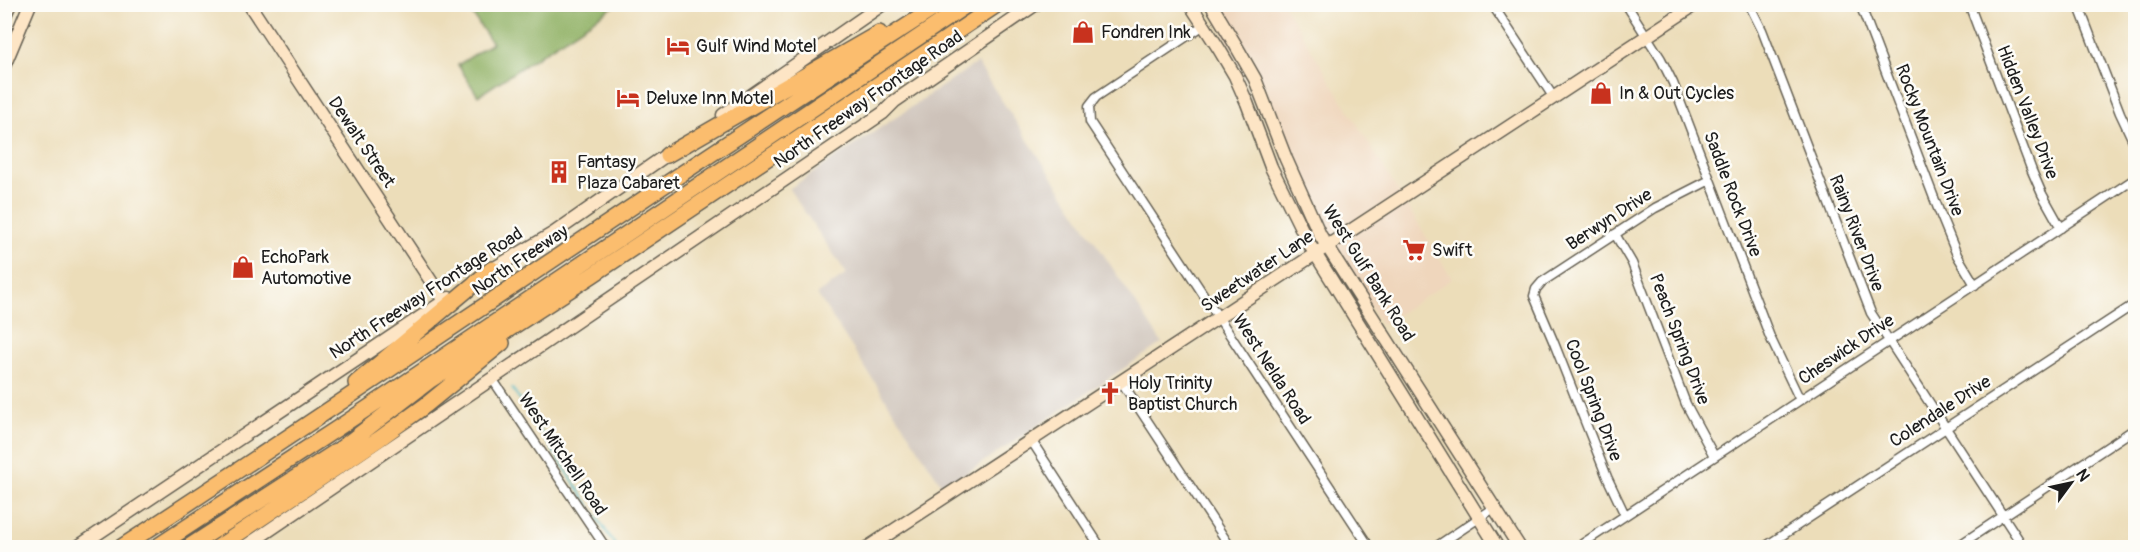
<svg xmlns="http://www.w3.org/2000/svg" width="2140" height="552" viewBox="0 0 2140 552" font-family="Pangolin,sans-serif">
	<rect width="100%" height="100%" fill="#fdfcf7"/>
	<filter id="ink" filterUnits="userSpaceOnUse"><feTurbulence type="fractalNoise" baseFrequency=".0167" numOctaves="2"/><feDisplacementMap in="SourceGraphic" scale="12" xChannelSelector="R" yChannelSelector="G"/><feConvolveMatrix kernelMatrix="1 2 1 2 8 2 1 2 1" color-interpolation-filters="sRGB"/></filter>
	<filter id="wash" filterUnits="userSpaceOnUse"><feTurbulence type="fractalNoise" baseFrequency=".008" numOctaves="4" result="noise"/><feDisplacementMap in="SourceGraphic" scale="24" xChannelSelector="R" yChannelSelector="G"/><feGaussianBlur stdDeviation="1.35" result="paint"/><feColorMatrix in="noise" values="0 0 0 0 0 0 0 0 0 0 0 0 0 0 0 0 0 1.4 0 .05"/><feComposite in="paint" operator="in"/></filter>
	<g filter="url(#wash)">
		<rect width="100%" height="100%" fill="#ecddb9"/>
		<path fill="#efd6bc" d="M1210,5H1284L1452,279L1382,325L1315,222Z"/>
		<path fill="#cdc2b9" d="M977,63L1162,343L944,488L817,294L847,274L789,189Z"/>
		<path fill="#90b165" stroke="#566640" stroke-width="1.5" d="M466,5H616L478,96L458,65L492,43Z"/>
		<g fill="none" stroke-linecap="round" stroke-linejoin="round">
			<path stroke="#48b6c2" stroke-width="2" d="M512,388L617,548"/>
		</g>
	</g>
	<g filter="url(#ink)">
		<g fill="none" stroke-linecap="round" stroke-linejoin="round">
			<g stroke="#656053" stroke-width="11">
				<path id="street" d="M1492,4L1554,98
					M1626,4L1661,59L1673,83L1770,337L1800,400
					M1749,4L1762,30L1871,313L2024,548
					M1860,4L1939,211L1957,255L1975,285
					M1969,4L2032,171L2042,194L2061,228
					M2078,4L2120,113L2136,147
					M1204,25L1096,97L1089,106L1090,122L1370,548
					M1615,234L1632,263L1686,404L1714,456
					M493,380L606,548
					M1121,381L1231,548
					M1031,440L1101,548
					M1625,515L1607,477L1554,343L1534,296L1536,289L1542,282L1655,208L1710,180
					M1434,548L1494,508
					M1576,548L2136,178
					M1763,548L2136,303
					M1955,548L2136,428"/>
			</g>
			<g stroke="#656053" stroke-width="15">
				<path id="secondary" d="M249,4L444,301
					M1190,4L1219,49L1235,76L1247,103L1271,167L1308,242L1498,548
					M1211,4L1235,44L1255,79L1286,159L1320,235L1520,548
					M4,17L10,4
					M4,66L30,4
					M723,115L883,4
					M486,273L554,233L675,149
					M76,548L449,298
					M243,548L883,113L895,101L1036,4
					M867,548L1696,4"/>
			</g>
			<g stroke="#656053" stroke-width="18">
				<path id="highway" d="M667,155L879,33
					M356,383L492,269
					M120,548C395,369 664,181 941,4
					M155,548L350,420L968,4
					M187,548L343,447L429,381L591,276L998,4
					M217,548L379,439L426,405L502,343"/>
			</g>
			<use href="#street" stroke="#fff" stroke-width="8"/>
			<use href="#secondary" stroke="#fde5c5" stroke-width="12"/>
			<use href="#highway" stroke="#fbbd6e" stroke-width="15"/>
		</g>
	</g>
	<defs>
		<g id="shop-bare" transform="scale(1.8)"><path d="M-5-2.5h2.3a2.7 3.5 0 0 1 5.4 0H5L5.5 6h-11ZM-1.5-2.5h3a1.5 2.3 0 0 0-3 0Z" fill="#c8321e" stroke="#fdfcf7" stroke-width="2.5" paint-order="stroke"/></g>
		<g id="hotel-bare" transform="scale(1.8)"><path d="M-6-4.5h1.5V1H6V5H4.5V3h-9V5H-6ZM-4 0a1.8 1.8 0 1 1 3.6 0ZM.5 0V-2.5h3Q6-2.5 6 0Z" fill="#c8321e" stroke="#fdfcf7" stroke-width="2.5" paint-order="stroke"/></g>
		<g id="building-bare" transform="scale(1.8)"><path d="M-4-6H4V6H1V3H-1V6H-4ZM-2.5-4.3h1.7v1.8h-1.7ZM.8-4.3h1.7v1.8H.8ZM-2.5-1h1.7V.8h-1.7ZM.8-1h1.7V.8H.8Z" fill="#c8321e" stroke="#fdfcf7" stroke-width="2.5" paint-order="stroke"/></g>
		<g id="supermarket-bare" transform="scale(1.8)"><path d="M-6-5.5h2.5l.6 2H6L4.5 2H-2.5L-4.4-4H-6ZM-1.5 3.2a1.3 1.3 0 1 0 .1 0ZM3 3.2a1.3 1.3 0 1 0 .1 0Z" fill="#c8321e" stroke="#fdfcf7" stroke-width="2.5" paint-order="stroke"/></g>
		<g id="church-bare" transform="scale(1.8)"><path d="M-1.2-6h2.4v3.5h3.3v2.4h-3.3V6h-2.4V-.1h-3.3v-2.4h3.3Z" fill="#c8321e" stroke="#fdfcf7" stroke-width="2.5" paint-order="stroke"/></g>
	</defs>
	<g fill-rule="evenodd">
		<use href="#shop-bare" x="1083" y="32"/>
		<use href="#hotel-bare" x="678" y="46"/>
		<use href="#shop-bare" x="1601" y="93"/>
		<use href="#hotel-bare" x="628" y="98"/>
		<use href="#building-bare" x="559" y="172"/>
		<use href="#supermarket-bare" x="1414" y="250"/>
		<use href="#shop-bare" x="243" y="267"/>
		<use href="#church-bare" x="1110" y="393"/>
	</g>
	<g text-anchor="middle" stroke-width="5" stroke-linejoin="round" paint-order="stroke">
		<g font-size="18" fill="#1c1c1c" stroke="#fdfcf7" text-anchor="start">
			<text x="1101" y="38">Fondren Ink</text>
			<text x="696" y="52">Gulf Wind Motel</text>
			<text x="1619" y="99">In &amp; Out Cycles</text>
			<text x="646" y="104">Deluxe Inn Motel</text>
			<text x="577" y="168">Fantasy<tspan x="577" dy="21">Plaza Cabaret</tspan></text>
			<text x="1432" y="256">Swift</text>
			<text x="261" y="263">EchoPark<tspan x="261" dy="21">Automotive</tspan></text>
			<text x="1128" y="389">Holy Trinity<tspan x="1128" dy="21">Baptist Church</tspan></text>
		</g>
		<g font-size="18" fill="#1c1c1c" stroke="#fdfcf7">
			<text transform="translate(868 99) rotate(-35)" y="6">North Freeway Frontage Road</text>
			<text transform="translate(2028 112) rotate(69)" y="6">Hidden Valley Drive</text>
			<text transform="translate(1930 140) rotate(69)" y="6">Rocky Mountain Drive</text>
			<text transform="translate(362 142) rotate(56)" y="6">Dewalt Street</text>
			<text transform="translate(1733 194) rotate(69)" y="6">Saddle Rock Drive</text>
			<text transform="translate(1609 219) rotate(-33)" y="6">Berwyn Drive</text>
			<text transform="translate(1857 233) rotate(69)" y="6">Rainy River Drive</text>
			<text transform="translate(520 260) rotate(-34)" y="6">North Freeway</text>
			<text transform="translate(1257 271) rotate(-34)" y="6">Sweetwater Lane</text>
			<text transform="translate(1369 273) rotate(58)" y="6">West Gulf Bank Road</text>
			<text transform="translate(426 293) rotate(-33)" y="6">North Freeway Frontage Road</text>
			<text transform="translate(1680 339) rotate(69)" y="6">Peach Spring Drive</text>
			<text transform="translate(1846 349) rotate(-34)" y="6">Cheswick Drive</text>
			<text transform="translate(1272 369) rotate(57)" y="6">West Nelda Road</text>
			<text transform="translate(1594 400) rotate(69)" y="6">Cool Spring Drive</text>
			<text transform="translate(1940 411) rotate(-33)" y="6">Colendale Drive</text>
			<text transform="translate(563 454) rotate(56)" y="6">West Mitchell Road</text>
		</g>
	</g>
	<rect width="2140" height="552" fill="none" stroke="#fdfcf7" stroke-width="24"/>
	<g transform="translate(2071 483) rotate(57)" stroke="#fdfcf7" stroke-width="4.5" paint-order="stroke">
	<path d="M0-4.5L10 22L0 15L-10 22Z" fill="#1c1c1c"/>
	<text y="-9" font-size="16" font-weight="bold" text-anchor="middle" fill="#1c1c1c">N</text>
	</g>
</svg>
